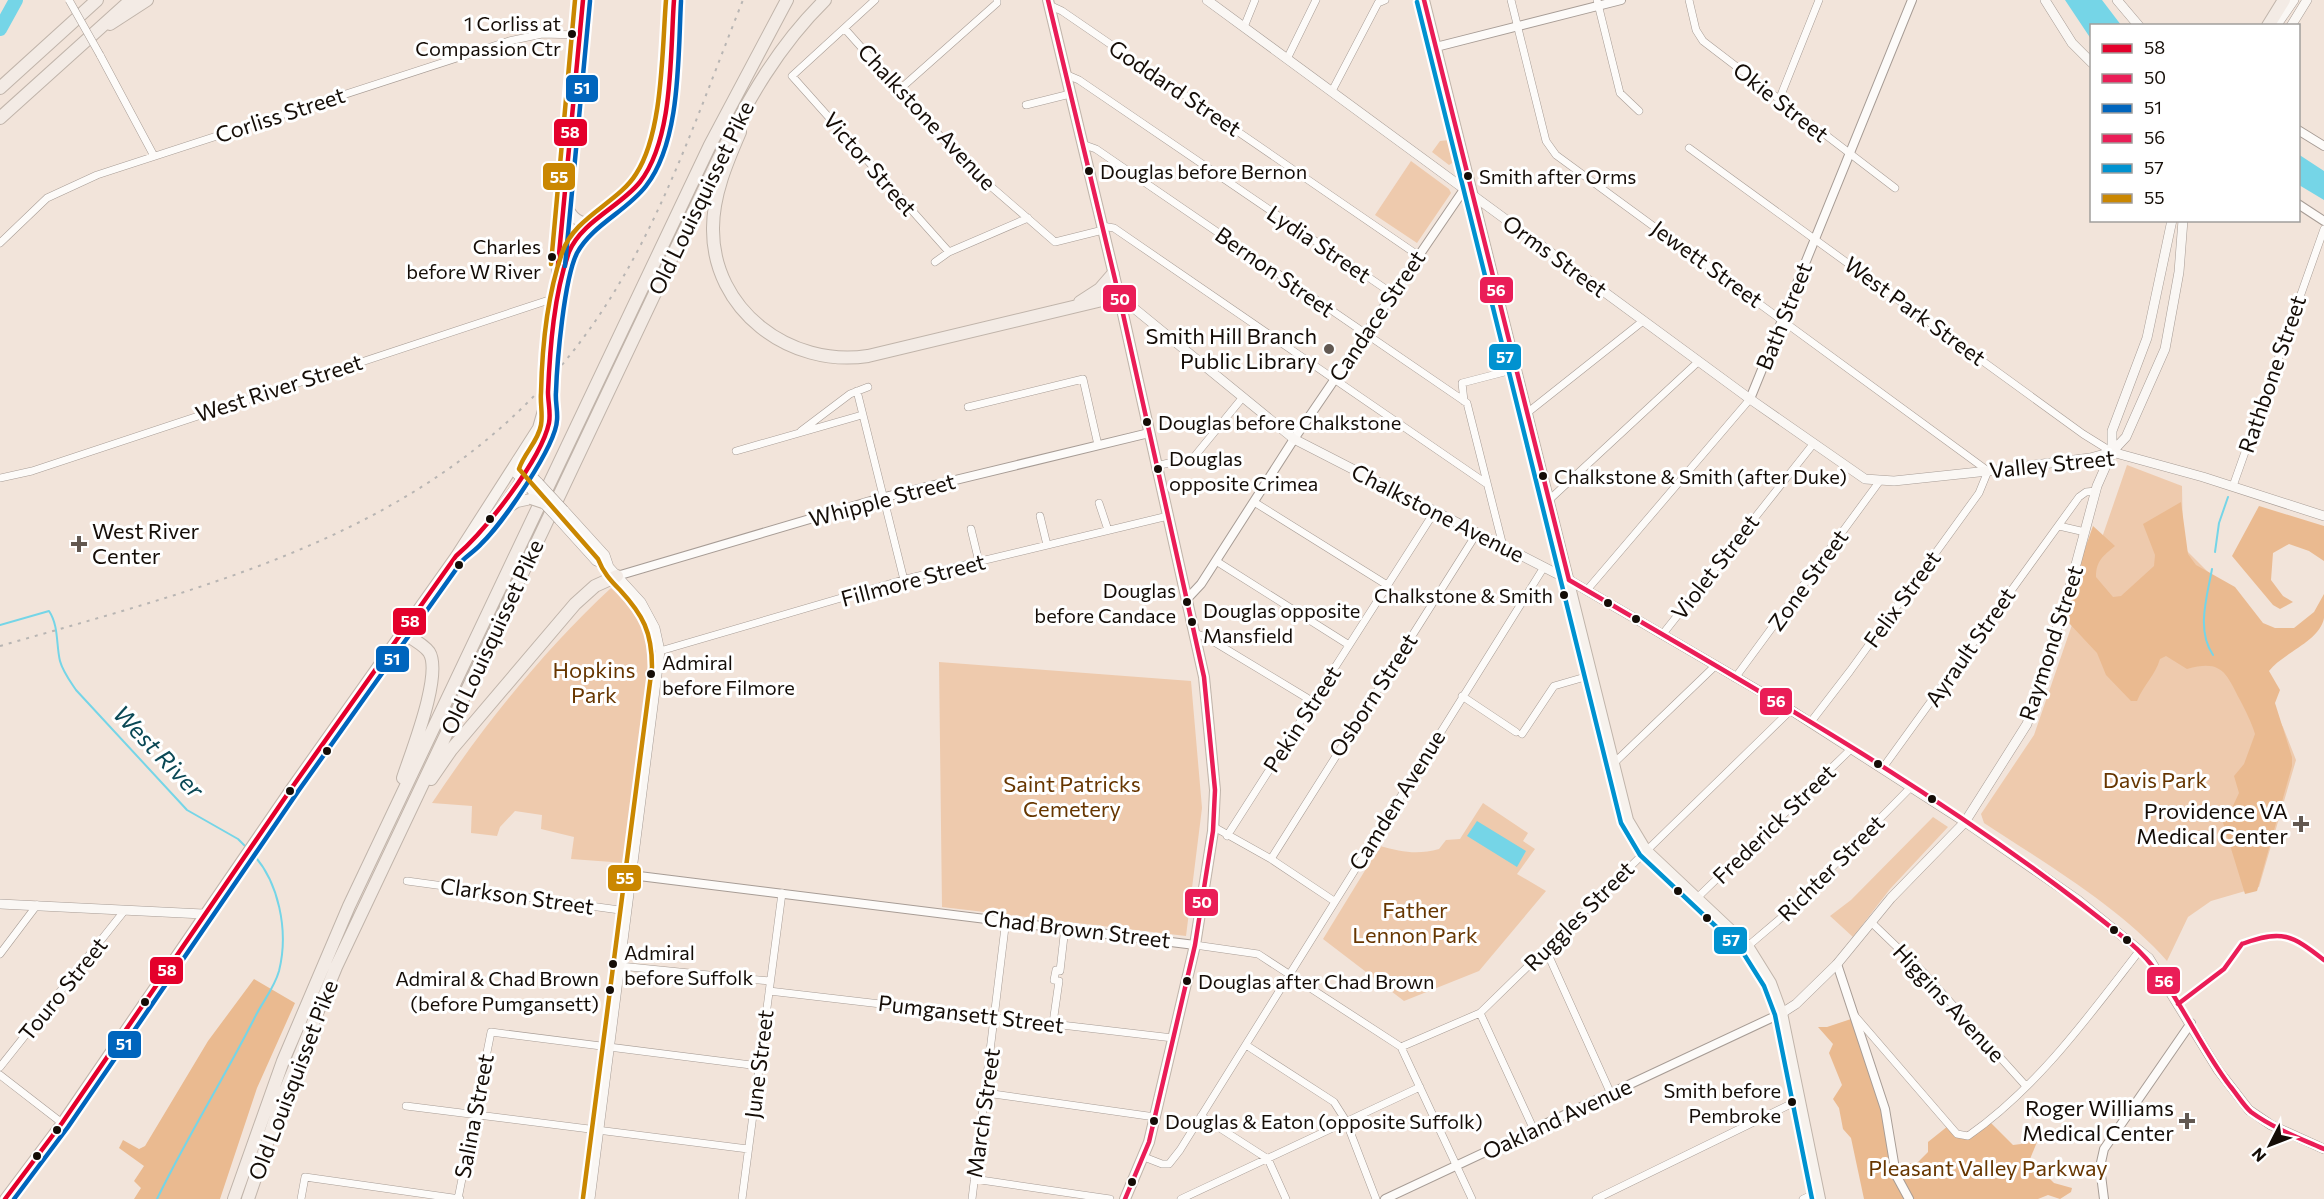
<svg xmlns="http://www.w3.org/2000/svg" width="2324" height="1199" viewBox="0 0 2324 1199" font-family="Commissioner,sans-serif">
	<rect width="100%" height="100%" fill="#f2e4da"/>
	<path fill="#eecaad" d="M1449,140L1454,162L1449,165L1432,152L1440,141Z
		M1411,161L1449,189L1451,193L1417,243L1375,215Z
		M2127,465L2182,486L2183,547L2224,588L2247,664L2283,727L2296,760L2259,887L2211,901L2188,917L2167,961C2121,908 2042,861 1984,823L1981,814L2034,735Z
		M611,588C634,609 647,630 652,661L626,863L571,859L574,837L541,829L542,815L515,811L500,827L497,836L471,833L472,806L432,803C483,726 544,650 611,588Z
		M939,662L1191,681L1202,808L1186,936L942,907Z
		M1483,803L1528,833L1523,841L1535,849L1517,874L1546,891L1479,971L1404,1001L1323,939L1380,846C1401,852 1418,855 1439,849L1446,840L1460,839Z
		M1933,817L1948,827L1890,889L1853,937L1830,916L1851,900Z"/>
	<path fill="#eaba90" d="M2181,502L2188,554L2196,565L2235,587L2263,623L2275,628H2294L2314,612L2324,594C2324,602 2324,611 2324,618C2320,641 2283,653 2269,671L2280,690L2275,703L2292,757V766L2257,891L2245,894L2221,816L2231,810L2239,793L2234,776L2244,764L2255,734C2251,721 2246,712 2240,700C2226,673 2222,659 2187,669L2166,656L2160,659C2155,676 2144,684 2137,701H2131L2106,675L2097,653L2068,622L2060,619L2093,526L2115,546C2103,556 2096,561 2096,577L2113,597L2121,596L2154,566L2155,555L2143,524Z
		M2259,506L2324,526V561L2309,551L2289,544L2273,553L2271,580L2283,596L2293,602L2280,609L2273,605L2232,556Z
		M254,979L295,1003L257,1088L220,1199H134L141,1188L134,1181L144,1166L119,1148L123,1140L139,1149L145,1146L208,1041Z
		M1854,1018L1884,1110L1893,1166L1918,1162L1928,1152V1142L1948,1126L1964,1136L1989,1121L2013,1145L2021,1144L2028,1138L2037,1142L2030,1159L2054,1183L2072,1188L2071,1192L2060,1199L2048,1195L2038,1199H1864L1851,1138L1843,1129L1839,1108L1833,1099L1842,1085L1829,1053L1833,1044L1818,1027H1827Z"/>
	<path fill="#75d5e7" d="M2065,0H2102L2121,25L2092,26L2091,39Z
		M2298,154L2324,171V200L2299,185Z
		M1477,821L1526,851L1517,867L1467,836Z"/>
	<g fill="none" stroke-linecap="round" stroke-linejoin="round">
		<path stroke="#75d5e7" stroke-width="2" d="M2215,552L2219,523L2228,497
			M2212,569C2207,597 2196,630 2213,655
			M0,625L49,611C59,626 56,645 60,661C63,672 70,681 76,690L187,810L238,839L247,848
			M157,1199C187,1137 223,1080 254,1019C262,1002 274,989 279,971C289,931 279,881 251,852"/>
		<path stroke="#75d5e7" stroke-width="14" d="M0,29L16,0"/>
		<g stroke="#a79c95" stroke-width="8">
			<path id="minor" d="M875,0L792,76L949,252
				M1511,0L1546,141L1556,155L1988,471L1979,493L1850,671L1810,723
				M1597,0L1620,93L1639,111
				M1689,0L1696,30L1703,41L1895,188
				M1049,5L1062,11L1419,256
				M1244,27L1255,0
				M845,29L965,164L1055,242L1103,230
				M100,55L154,156
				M1287,59L1316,0
				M1065,74L1079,80L1393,294
				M899,90L997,3V0
				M1332,91L1378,3L1385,0
				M1779,100L1819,0
				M1026,105L1070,94
				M1082,144L1096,149L1467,403L1503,546
				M1689,148L2083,434L2112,452
				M1102,226L1114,228L1487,484
				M0,243L47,198L97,175L509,41L542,34L580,35
				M935,262L949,252L1028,218
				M857,391L904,580
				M1464,401L1462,383L1516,369
				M968,407L1083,379L1098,445
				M1527,413L1643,321
				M801,431L850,394L868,387
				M736,451L862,415
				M1156,466L1194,457L1243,397
				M0,478L32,471L558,297
				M2233,486L2324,229
				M1549,500L1699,361
				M1254,502L1387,585
				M1099,503L1108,530
				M1040,516L1047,545
				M2059,526L2085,532
				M971,529L979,562
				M1216,561L1349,645
				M1587,590L1750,399
				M1194,633L1206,637L1307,698
				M1662,635L1814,443
				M660,651L906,579L1168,516
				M1735,678L1879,482
				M1462,696L1516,732
				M1522,734L1554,686L1592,675
				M1613,764L1715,666
				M1882,769L2079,497L2086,492L2096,491
				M1214,827L1271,859L1334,901
				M1227,836L1435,511
				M1271,859L1477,533
				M407,881L627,911
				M1697,898L1851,749
				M1872,923L1924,973L2025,1085
				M1195,945L1258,954L1401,1047L1472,1199
				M1748,946L1788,912L1911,787
				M1546,950L1611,1094
				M0,954L37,905
				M620,966L770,981
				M769,991L1173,1038
				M1480,1013L1534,1130
				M1855,1016L1957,1134L1968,1136C2038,1087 2088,1017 2140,950
				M1053,1023L1059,981L1054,980L1056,970L1060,971L1065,927
				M1246,1045L1334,1102L1346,1121L1376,1199
				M1401,1047L1480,1013L1791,710
				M0,1067L125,910
				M0,1075L62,1123
				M986,1093L1155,1117
				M406,1106L748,1149
				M1201,1116L1268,1159L1286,1199
				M1144,1157L1162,1164H1169L1180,1150L1544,567
				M974,1179L1110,1199
				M301,1199L305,1177L460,1199
				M458,1199L491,1032L759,1066
				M742,1199L782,893
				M972,1199L1006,919
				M1181,1199L1420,1087
				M1596,1199L1799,1100
				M1803,1199L1818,1192"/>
		</g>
		<g stroke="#a79c95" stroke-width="10">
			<path id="tertiary" d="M1436,47L1621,0
				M2298,130L2324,146
				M2298,204L2324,221
				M1750,399L1912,0
				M617,576L881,498L1149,433
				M1186,600L1201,584L1294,439L1467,185
				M631,875L1195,945
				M1837,964L1885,1109L1896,1175L1909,1199
				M1385,1199L1782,1013
				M2104,1199L2100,1167L2104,1149L2191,1023"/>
		</g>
		<g stroke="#a79c95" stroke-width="10">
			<path id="secondary" d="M1207,0L1750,399L1865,479L1894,481L1988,471L2090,458L2112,452L2203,477L2324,516
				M2045,0L2072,43L2092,63
				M2117,0L2139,26
				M2276,26L2294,0
				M2291,26L2307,0
				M1119,296L1294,439L1569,580L1780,703L1965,822L2078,900L2149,958L2218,1070L2249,1110L2271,1125L2324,1149
				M2112,452V431L2147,338L2172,220
				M517,460L539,483
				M512,469L534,493
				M564,510L605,555L609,567
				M559,520L596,561L609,567L641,602L655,628L660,651L590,1199
				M0,904L203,914
				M1782,1013L1796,1004L1837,964L1891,898L1965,822L2027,724L2071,583L2097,486L2112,452L2126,437L2165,349L2179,272L2183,220"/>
		</g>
		<g stroke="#c0b4aa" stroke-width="12">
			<path id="primary" d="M1048,0L1119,296L1204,677L1215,790L1213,831L1195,945L1149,1142L1125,1199
				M1424,0L1628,820L1646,850L1748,946L1771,983L1782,1013L1820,1199
				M565,199C569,215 578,226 595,222
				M562,279L569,254L576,240L639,183C670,148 670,47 674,0
				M553,349L559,241L583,0
				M501,512L517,502L531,499
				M460,552C491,529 552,447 549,408
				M5,1199L62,1123L293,786L456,556L538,428L548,393"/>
		</g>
		<g stroke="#c0b4aa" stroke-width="14">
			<path id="motorway" d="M110,24L147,0
				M2268,26L2284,0
				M0,88L97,0
				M0,118L131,0
				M740,132C727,162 713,195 713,228C712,310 790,368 868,356L1119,296
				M1080,302L1100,289L1113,274
				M403,778C411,753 443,674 429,652C423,644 411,638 403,633
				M431,779L451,750L575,604L595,586L617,576
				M234,1199L283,1061L349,906L710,145L787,0
				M248,1199L283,1096L336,967L718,160C747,101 778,46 825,0"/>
		</g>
		<use href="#minor" stroke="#fdfbf9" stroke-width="7"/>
		<use href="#tertiary" stroke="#fdfbf9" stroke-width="8"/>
		<use href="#secondary" stroke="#faf7f4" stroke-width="9"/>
		<use href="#primary" stroke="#f7f2ed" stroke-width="10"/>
		<use href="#motorway" stroke="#f3ebe5" stroke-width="12"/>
		<path stroke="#b8b5b3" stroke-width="2" stroke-dasharray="3 6" stroke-linecap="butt" d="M0,646C242,577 476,521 616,289C669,202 705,95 743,0"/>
		<g stroke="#a79c95" stroke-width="8" stroke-linecap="butt">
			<path id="minor-bridge" d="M69,0L100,55"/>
		</g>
		<g stroke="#a79c95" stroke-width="10" stroke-linecap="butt">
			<path id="secondary-bridge" d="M539,483L564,510
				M534,493L559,520"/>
		</g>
		<g stroke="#c0b4aa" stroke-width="12" stroke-linecap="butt">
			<path id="primary-bridge" d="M548,393L553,349
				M531,499L543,503"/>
		</g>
		<use href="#minor-bridge" stroke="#fdfbf9" stroke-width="7"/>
		<use href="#secondary-bridge" stroke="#faf7f4" stroke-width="9"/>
		<use href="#primary-bridge" stroke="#f7f2ed" stroke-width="10"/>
		<g stroke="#fff" stroke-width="9">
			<path id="bus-1" d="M558,265L583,0
				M5,1199L62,1123L293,786L456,556C485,531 541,460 549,423C551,413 548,402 548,392C550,347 554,294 569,252C581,222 621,206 640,182C674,138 670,53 674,0"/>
		</g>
		<g stroke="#fff" stroke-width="9">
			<path id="bus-2" d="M1048,0L1119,296L1204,677L1215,790L1213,831L1195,945L1149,1142L1125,1199"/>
		</g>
		<g stroke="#fff" stroke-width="9">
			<path id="bus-3" d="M565,266L590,1
				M14,1199L68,1127L299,790L462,561C468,555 476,550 482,543C502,524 556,446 557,420C558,411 555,401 556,392C557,362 564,279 577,253C592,225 627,211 646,186C681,141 678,56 681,1"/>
		</g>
		<g stroke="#fff" stroke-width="9">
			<path id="bus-4" d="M1424,0L1569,580
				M1569,580C1758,690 1958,802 2128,941C2173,978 2194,1039 2230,1086C2237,1094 2243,1105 2251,1112C2273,1128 2299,1138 2324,1149
				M2242,944C2282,929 2292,935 2324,960
				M2178,1004L2224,969L2242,944"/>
		</g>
		<g stroke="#fff" stroke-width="9">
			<path id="bus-5" d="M1417,2L1621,823L1640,855L1742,951L1764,986L1775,1015L1812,1199"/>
		</g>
		<g stroke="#fff" stroke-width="9">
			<path id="bus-6" d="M551,264L575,0
				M583,1198L652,667C652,632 643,615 620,590C610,580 603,572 598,559L519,469C524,453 538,442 541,425C543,414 540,403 541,393C542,348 547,296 562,253C574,217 618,203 636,174C663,133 662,50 666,0"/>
		</g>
		<use href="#bus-1" stroke="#e4002b" stroke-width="4.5"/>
		<use href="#bus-2" stroke="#ea1d57" stroke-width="4.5"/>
		<use href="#bus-3" stroke="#0065bd" stroke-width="4.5"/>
		<use href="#bus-4" stroke="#ea1d57" stroke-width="4.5"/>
		<use href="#bus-5" stroke="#0092d0" stroke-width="4.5"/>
		<use href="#bus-6" stroke="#ca8701" stroke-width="4.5"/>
	</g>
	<g fill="#150d07" stroke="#fff" stroke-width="2">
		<circle cx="572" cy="34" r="5"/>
		<circle cx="1089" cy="171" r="5"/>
		<circle cx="1468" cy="176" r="5"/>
		<circle cx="552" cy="257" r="5"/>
		<circle cx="1147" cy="422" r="5"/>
		<circle cx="1158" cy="469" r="5"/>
		<circle cx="1543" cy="476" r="5"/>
		<circle cx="490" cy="519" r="5"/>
		<circle cx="459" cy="565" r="5"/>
		<circle cx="1564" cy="595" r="5"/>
		<circle cx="1187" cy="602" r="5"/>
		<circle cx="1608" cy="603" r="5"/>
		<circle cx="1636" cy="619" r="5"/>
		<circle cx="1192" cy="622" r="5"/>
		<circle cx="651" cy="674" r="5"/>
		<circle cx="327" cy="751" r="5"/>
		<circle cx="1878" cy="764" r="5"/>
		<circle cx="290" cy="791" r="5"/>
		<circle cx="1932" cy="799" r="5"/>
		<circle cx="1678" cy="891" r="5"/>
		<circle cx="1707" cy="918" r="5"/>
		<circle cx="2114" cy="930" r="5"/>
		<circle cx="2127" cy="940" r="5"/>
		<circle cx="613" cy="964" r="5"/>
		<circle cx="1187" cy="981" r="5"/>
		<circle cx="610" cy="990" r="5"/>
		<circle cx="145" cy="1002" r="5"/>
		<circle cx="1792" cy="1102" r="5"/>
		<circle cx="1154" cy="1121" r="5"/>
		<circle cx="57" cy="1130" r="5"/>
		<circle cx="37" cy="1156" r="5"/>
		<circle cx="1132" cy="1182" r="5"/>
	</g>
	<g fill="#625851" stroke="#fff" stroke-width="2">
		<circle cx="1329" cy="349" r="6"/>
		<path d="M76 535h6v6h6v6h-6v6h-6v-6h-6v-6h6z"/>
		<path d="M2298 815h6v6h6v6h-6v6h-6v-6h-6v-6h6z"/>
		<path d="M2184 1112h6v6h6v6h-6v6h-6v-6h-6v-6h6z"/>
	</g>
	<g text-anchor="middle" stroke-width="6" stroke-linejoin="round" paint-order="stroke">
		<g font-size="20" fill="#150d07" stroke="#fff" text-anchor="start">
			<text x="561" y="31" text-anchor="end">1 Corliss at<tspan x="561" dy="25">Compassion Ctr</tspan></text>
			<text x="1100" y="179">Douglas before Bernon</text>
			<text x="1479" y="184">Smith after Orms</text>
			<text x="541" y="254" text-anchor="end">Charles<tspan x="541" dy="25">before W River</tspan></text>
			<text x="1158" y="430">Douglas before Chalkstone</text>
			<text x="1169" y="466">Douglas<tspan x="1169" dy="25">opposite Crimea</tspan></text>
			<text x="1554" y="484">Chalkstone &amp; Smith (after Duke)</text>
			<text x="1176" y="598" text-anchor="end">Douglas<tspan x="1176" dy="25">before Candace</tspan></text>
			<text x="1553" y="603" text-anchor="end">Chalkstone &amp; Smith</text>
			<text x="1203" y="618">Douglas opposite<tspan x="1203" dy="25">Mansfield</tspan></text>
			<text x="662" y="670">Admiral<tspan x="662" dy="25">before Filmore</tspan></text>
			<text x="624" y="960">Admiral<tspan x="624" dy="25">before Suffolk</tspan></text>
			<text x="599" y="986" text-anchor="end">Admiral &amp; Chad Brown<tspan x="599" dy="25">(before Pumgansett)</tspan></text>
			<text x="1198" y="989">Douglas after Chad Brown</text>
			<text x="1781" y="1098" text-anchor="end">Smith before<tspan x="1781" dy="25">Pembroke</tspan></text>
			<text x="1165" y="1129">Douglas &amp; Eaton (opposite Suffolk)</text>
		</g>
		<g font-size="22" fill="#150d07" stroke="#fff">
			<text transform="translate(1175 88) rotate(34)" y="8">Goddard Street</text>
			<text transform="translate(1781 102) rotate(38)" y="8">Okie Street</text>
			<text transform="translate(280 115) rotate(-18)" y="8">Corliss Street</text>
			<text transform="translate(927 117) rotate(47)" y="8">Chalkstone Avenue</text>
			<text transform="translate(870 164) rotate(49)" y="8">Victor Street</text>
			<text transform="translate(701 198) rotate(-64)" y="8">Old Louisquisset Pike</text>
			<text transform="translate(1319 244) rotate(34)" y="8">Lydia Street</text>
			<text transform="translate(1555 256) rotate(36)" y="8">Orms Street</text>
			<text transform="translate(1707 264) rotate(36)" y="8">Jewett Street</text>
			<text transform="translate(1275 272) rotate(35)" y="8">Bernon Street</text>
			<text transform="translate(1915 311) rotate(36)" y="8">West Park Street</text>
			<text transform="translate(1377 316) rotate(-56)" y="8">Candace Street</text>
			<text transform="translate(1784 316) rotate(-68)" y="8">Bath Street</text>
			<text transform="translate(2272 374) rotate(-71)" y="8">Rathbone Street</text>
			<text transform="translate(279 388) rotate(-18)" y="8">West River Street</text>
			<text transform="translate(2052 464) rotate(-6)" y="8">Valley Street</text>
			<text transform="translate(882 500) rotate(-15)" y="8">Whipple Street</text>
			<text transform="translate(1438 513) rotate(27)" y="8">Chalkstone Avenue</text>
			<text transform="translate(1715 567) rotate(-52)" y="8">Violet Street</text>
			<text transform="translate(913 580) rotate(-15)" y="8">Fillmore Street</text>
			<text transform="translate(1808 580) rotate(-54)" y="8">Zone Street</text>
			<text transform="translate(1902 599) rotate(-54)" y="8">Felix Street</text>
			<text transform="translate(492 637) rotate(-65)" y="8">Old Louisquisset Pike</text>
			<text transform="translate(2051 643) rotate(-72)" y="8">Raymond Street</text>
			<text transform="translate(1970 647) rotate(-55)" y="8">Ayrault Street</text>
			<text transform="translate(1373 695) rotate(-57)" y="8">Osborn Street</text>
			<text transform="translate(1302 719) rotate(-57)" y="8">Pekin Street</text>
			<text transform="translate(1397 800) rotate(-58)" y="8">Camden Avenue</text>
			<text transform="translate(1774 824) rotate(-44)" y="8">Frederick Street</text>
			<text transform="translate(1831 868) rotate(-45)" y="8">Richter Street</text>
			<text transform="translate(517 896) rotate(8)" y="8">Clarkson Street</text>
			<text transform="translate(1579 916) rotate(-45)" y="8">Ruggles Street</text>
			<text transform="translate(1077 929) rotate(7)" y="8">Chad Brown Street</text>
			<text transform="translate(63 989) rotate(-51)" y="8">Touro Street</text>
			<text transform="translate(1949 1003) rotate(47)" y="8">Higgins Avenue</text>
			<text transform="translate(971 1014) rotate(7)" y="8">Pumgansett Street</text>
			<text transform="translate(759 1064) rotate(-83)" y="8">June Street</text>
			<text transform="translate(293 1080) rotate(-69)" y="8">Old Louisquisset Pike</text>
			<text transform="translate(983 1113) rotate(-82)" y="8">March Street</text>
			<text transform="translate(474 1116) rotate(-79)" y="8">Salina Street</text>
			<text transform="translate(1557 1119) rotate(-25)" y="8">Oakland Avenue</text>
		</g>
		<g font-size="22" fill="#150d07" stroke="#fff" text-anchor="end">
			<text x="1317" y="344">Smith Hill Branch<tspan x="1317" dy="25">Public Library</tspan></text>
			<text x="92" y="539" text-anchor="start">West River<tspan x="92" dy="25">Center</tspan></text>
			<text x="2288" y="819">Providence VA<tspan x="2288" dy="25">Medical Center</tspan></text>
			<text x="2174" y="1116">Roger Williams<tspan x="2174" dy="25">Medical Center</tspan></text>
		</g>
		<g font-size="22" fill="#673600" stroke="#fff">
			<text x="594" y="678">Hopkins<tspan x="594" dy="25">Park</tspan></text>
			<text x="2155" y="788">Davis Park</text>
			<text x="1072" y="792">Saint Patricks<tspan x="1072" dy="25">Cemetery</tspan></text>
			<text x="1415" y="918">Father<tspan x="1415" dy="25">Lennon Park</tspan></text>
			<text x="1988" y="1176">Pleasant Valley Parkway</text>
		</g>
		<g font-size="24" font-style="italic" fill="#0a4855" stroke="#fff">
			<text transform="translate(158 752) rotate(46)" y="8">West River</text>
		</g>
	</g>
	<g stroke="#fff" stroke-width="2">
		<rect x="565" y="74" width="34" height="29" rx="6" fill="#0065bd"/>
		<rect x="553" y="118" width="35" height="29" rx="6" fill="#e4002b"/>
		<rect x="542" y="162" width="34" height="29" rx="6" fill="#ca8701"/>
		<rect x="1479" y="276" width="35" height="28" rx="6" fill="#ea1d57"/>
		<rect x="1102" y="284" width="35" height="29" rx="6" fill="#ea1d57"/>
		<rect x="1488" y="343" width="34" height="28" rx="6" fill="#0092d0"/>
		<rect x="392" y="607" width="35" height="29" rx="6" fill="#e4002b"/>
		<rect x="375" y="645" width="35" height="28" rx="6" fill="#0065bd"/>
		<rect x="1759" y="687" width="34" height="29" rx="6" fill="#ea1d57"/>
		<rect x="607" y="864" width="35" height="28" rx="6" fill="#ca8701"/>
		<rect x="1184" y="888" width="35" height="29" rx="6" fill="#ea1d57"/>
		<rect x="1713" y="926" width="35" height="29" rx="6" fill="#0092d0"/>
		<rect x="149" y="956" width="35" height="29" rx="6" fill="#e4002b"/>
		<rect x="2146" y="966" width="35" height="29" rx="6" fill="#ea1d57"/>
		<rect x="107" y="1030" width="35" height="29" rx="6" fill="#0065bd"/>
	</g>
	<g font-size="16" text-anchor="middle" font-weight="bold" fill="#fff">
		<text x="582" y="94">51</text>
		<text x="570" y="138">58</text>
		<text x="559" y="183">55</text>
		<text x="1496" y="296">56</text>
		<text x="1120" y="305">50</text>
		<text x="1505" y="363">57</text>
		<text x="410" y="627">58</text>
		<text x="392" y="665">51</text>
		<text x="1776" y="707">56</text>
		<text x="625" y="884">55</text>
		<text x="1202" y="908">50</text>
		<text x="1731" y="946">57</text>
		<text x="167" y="976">58</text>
		<text x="2164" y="987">56</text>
		<text x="124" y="1050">51</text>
	</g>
	<rect x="2090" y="24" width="210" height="198" fill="#ffffff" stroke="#a19e9c" stroke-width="1.5"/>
	<rect x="2102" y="44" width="30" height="9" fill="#e4002b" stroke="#a19e9c" stroke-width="1.5"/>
	<text x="2144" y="54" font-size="18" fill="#150d07">58</text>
	<rect x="2102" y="74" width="30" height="9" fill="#ea1d57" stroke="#a19e9c" stroke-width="1.5"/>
	<text x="2144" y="84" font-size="18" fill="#150d07">50</text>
	<rect x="2102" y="104" width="30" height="9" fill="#0065bd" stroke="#a19e9c" stroke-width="1.5"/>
	<text x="2144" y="114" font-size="18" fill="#150d07">51</text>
	<rect x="2102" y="134" width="30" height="9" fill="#ea1d57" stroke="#a19e9c" stroke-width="1.5"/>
	<text x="2144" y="144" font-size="18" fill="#150d07">56</text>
	<rect x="2102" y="164" width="30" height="9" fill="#0092d0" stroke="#a19e9c" stroke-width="1.5"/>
	<text x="2144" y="174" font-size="18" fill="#150d07">57</text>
	<rect x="2102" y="194" width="30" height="9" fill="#ca8701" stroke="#a19e9c" stroke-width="1.5"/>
	<text x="2144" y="204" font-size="18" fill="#150d07">55</text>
	<g transform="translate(2270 1145) rotate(228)" stroke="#ffffff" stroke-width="4.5" paint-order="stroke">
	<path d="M0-4.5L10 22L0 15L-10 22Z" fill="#150d07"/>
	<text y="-9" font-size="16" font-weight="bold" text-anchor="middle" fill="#150d07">N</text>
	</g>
</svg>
